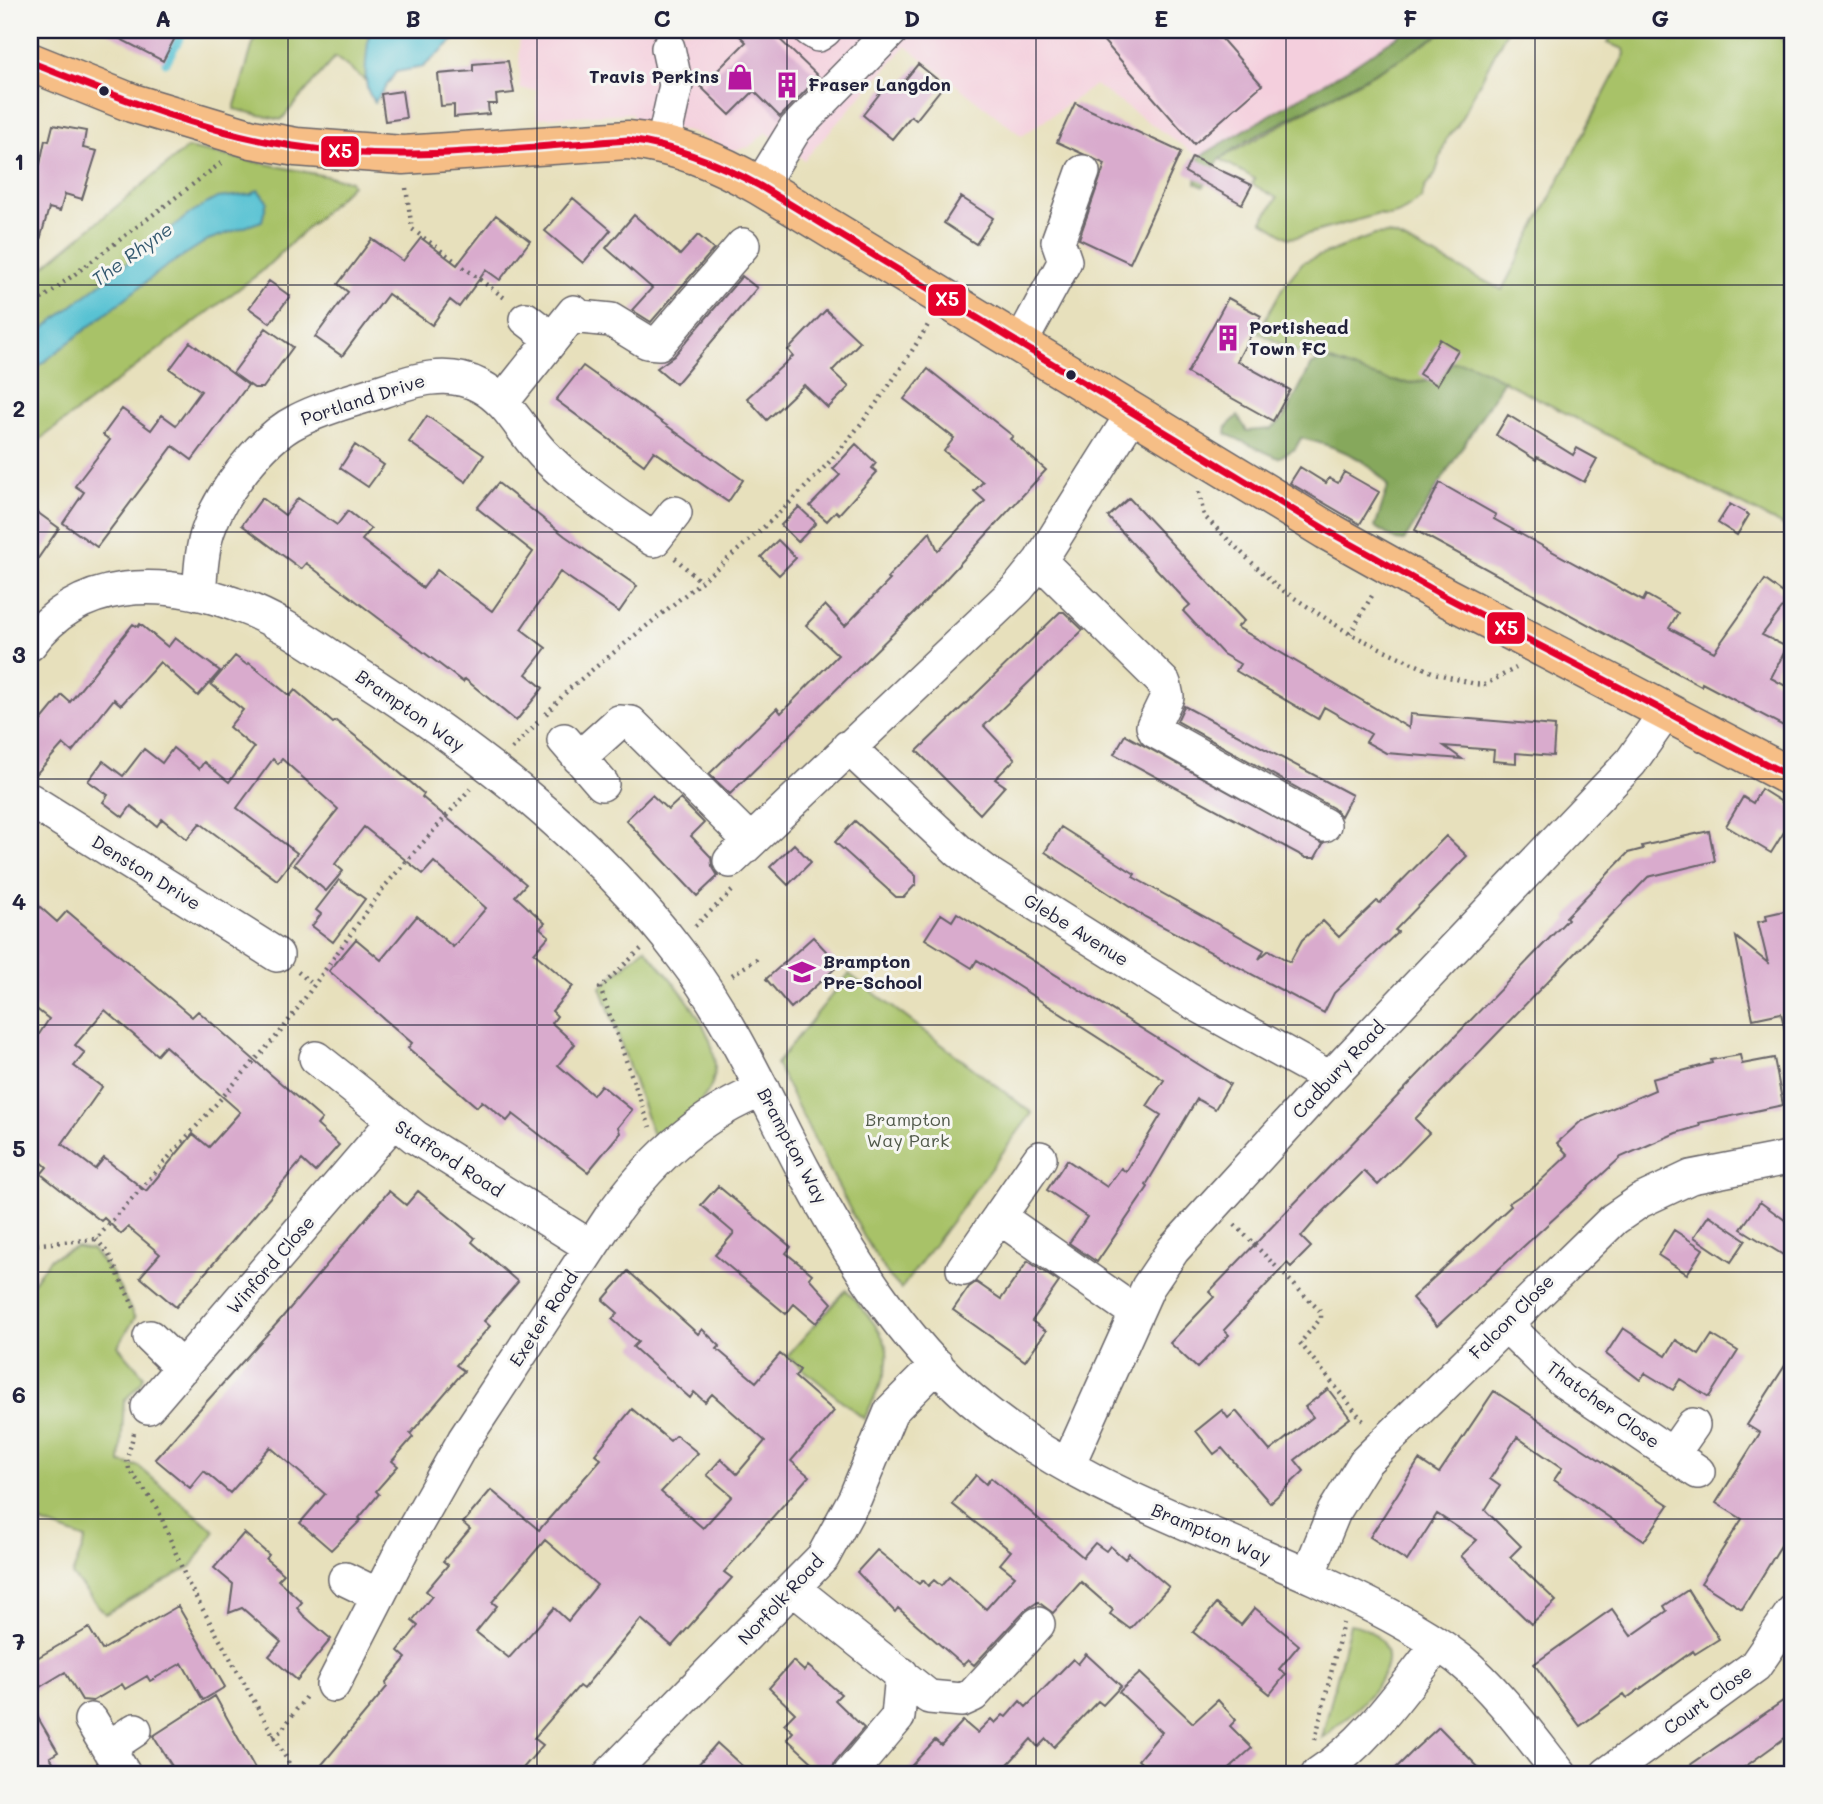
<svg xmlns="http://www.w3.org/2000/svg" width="1823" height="1804" viewBox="0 0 1823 1804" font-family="Mali,sans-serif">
	<rect width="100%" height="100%" fill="#f6f6f2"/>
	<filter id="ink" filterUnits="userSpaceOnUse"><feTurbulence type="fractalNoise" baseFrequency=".0143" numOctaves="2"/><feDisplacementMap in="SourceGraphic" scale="14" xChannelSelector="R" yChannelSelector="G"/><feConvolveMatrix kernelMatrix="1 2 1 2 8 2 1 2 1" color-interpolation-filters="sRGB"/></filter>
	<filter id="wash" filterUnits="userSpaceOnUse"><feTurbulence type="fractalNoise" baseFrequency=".00686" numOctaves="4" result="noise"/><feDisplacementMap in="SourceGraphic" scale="28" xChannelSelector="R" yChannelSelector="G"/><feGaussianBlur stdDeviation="1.57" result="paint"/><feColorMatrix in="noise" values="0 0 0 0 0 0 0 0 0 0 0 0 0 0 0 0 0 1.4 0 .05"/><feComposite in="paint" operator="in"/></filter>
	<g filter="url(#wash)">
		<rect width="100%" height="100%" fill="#e7e0bc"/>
		<path fill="#f4cfdd" d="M516,30H1407L1348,69L1199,157L1095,85L1022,136L906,46L804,160L766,132L749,147L731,151L693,132L633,122L632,113L537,118V90L520,89L519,31Z"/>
		<path fill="#a8c268" stroke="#657252" stroke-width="2" d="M257,30H376L369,32L366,81L335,57L281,120L234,109Z
			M1446,30H1507L1458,125L1446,140L1435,175L1425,187L1421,199C1409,207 1394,221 1379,214L1297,237L1289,238L1262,221L1277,198L1252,184L1255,179L1220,159L1402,58Z
			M1616,30H1776L1793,54V531L1469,363L1436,378L1408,383L1391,382L1300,354L1258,332L1283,287L1303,262L1374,235L1388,234L1400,238L1502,290L1625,54L1624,49L1607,43Z
			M187,148L350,181L352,185L261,272L30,447V278Z
			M645,948C673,983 742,1051 704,1097C691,1114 671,1125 654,1138L601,987Z
			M849,974L1032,1113L901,1289L888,1275L863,1235L776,1064Z
			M76,1247L92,1250L113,1275L135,1318L118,1346L144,1376L141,1383L124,1401L120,1463L138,1466L215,1531L192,1566L105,1614L72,1575L86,1539L30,1519V1286L51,1258Z
			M846,1290C896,1347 899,1350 864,1419L787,1356Z
			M1350,1624C1360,1625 1372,1631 1379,1639C1410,1671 1344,1720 1322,1738Z"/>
		<path fill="#86a85c" stroke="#54654c" stroke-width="2" d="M1407,30H1446L1402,58L1245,142L1220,159L1203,187L1196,183L1199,157L1348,69Z
			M1325,359C1355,368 1407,395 1436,377C1442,374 1447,367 1452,362L1469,363L1504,380L1404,541L1396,540L1375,527L1388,487C1369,457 1334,446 1301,438L1295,449L1278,458L1226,434L1227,426L1238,416L1247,431L1271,429L1283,419L1312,364Z"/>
		<path fill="#58c2d3" stroke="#3d7287" stroke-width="2" d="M376,30H465L423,67L396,72L375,102C359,87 368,52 369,31Z
			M258,190L267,201L262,221L208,240L164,268L30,373V339L192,212L217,198L251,194Z"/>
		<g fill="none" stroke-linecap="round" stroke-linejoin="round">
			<path stroke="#58c2d3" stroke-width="9" d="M166,62L184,30"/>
		</g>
		<g id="blocks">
			<path fill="#d9abcd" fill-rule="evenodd" d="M103,30H179L163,61Z
				M734,30H770L819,77L780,117L754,91L730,115L701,87L746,42Z
				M1094,30H1214L1262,85L1194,144Z
				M508,61L514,93L496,95L497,104H488L489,114L454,117V105L441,106L438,74L473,71V64Z
				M918,64L944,85L916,120L911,116L892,139L863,115L888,83L897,90Z
				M402,91L406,118L385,121L381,94Z
				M1075,103L1181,152L1130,263L1079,239L1105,164L1057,142Z
				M53,125L86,131L83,148L97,151L82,199L65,194L60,211L49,208L36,254L30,253V177L34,162L40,164L45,140L49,141Z
				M1192,157L1252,185L1242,204L1185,172Z
				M961,197L993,218L976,244L944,223Z
				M573,198L611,230L583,263L545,231Z
				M496,215L530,241L500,280L486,270L459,307L450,300L432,325L388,294L342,356L315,337L348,292L338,284L372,239L403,261L421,238L457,265Z
				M634,215L680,255L698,235L714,249L651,322L632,310L652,288L606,248Z
				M742,276L757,288L676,384L657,368L674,356Z
				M269,281L290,296L270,323L249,308Z
				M1228,298L1261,316L1237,361L1290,390L1273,421L1187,373Z
				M826,310L860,342L832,371L849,387L828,408L804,385L767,420L747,398L793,356L788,350Z
				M266,328L293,347L263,388H254L233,373Z
				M1440,339L1458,350L1437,385L1419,374Z
				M190,342L248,385L192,460L173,446L97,547L63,523L84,492L75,486L110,440L103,435L122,409L151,430L162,415L176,425L201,391L170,369Z
				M583,366L743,480L728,502L654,451L644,465L556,400Z
				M928,369L1013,436L1010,439L1046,470L920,607L730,794L709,774L777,708L781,713L838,655L806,625L825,605L845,626L890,580L887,578L930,532L938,551L985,501L974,491L983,482L944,451L954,438L904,399Z
				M1508,415L1573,455L1577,448L1597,459L1584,482L1537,457L1536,460L1496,435Z
				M427,416L484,455L466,482L409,442Z
				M856,444L876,463L872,468L877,472L839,514L836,511L827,521L810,506L840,475L833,469Z
				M355,445L384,465L368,487L340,468Z
				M1300,467L1326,483L1329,478L1338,483L1344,472L1379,492L1360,524L1290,483Z
				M498,483L565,536L637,586L619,612L560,572L521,629L546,648L526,674L543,688L516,721L465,679L463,682L306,563L301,569L242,525L262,498L285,515L298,498L337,525L348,511L371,529L362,540L423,588L437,570L492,611L533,552L477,508Z
				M1440,483L1496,515L1494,519L1526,537L1643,601L1646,595L1678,613L1669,628L1714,652L1765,580L1790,598L1762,635L1787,647L1771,678L1793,690V731L1702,683L1701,686L1415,530Z
				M1129,498L1244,621L1237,627L1409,728L1410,714L1555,726L1553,756L1516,753V763L1493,761L1494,750L1444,746L1462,759L1386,753L1366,742L1371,734L1324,707L1318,719L1236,671L1240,664L1223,654L1183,611L1190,605L1108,517Z
				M1730,504L1749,515L1737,535L1718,523Z
				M30,507L59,528L30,570Z
				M799,507L816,523L798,542L781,525Z
				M778,540L796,558L779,575L761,557Z
				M1060,612H1064L1083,630L984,726L1015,759L995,779L1005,786L980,814L917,751Z
				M133,624L138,627L140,624L168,647L175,638L220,671L198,696L160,662L121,705L114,699L72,752L63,744L30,781V734L62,695L70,702Z
				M235,656L247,665L249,663L290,696L295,690L333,723L336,721L377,753L424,794L422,797L526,884L515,896L545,923L540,928L549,936L534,953L573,986L552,1011L557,1016L552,1023L575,1044L558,1065L593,1095L601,1085L632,1110L618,1127L620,1133L588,1172L513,1114L507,1121L482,1101L477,1107L408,1048L412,1043L329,971L356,939L381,960L417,916L453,947L486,908L434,862L423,874L364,827L335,864L343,871L326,891L294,864L338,809L282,759L278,764L273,759L237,808L297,853L277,880L200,823L187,839L162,819L157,826L131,806L123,817L103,802L108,795L88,781L103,761L123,776L144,749L162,763L173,748L199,769L204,762L229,782L254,748L229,727L243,710L211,684Z
				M1184,706L1352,795L1341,816L1333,808L1177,721Z
				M1125,735L1323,844L1315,858H1306L1114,754Z
				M1761,789L1793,809V837L1784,832L1771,853L1726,826L1743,797L1753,803Z
				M652,795L668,810L680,799L704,823L691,836L711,857L712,866L718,876L697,896L626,820Z
				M855,821L916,876V884L904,897H896L835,842Z
				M1061,827L1135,874L1133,877L1264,950L1259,959L1269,950L1290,962L1302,940L1323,921L1339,937L1377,901L1380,903L1446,836L1467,856L1395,930L1398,932L1334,993L1324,1013L1145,917L1045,852Z
				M1709,831L1715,861L1648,877L1415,1119L1429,1133L1378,1185L1364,1171L1319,1216L1301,1237L1311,1247L1291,1267L1287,1263L1224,1330L1229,1335L1197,1368L1170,1343L1214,1297L1209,1292L1568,919L1566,917L1628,853L1643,849L1642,846Z
				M794,844L811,862L788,885L770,867Z
				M339,880L365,899L333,942L312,926L321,914L316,910Z
				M30,898L57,922L67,911L192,1017L198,1011L322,1119L317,1125L339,1145L315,1172L302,1160L176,1307L140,1277L160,1254L128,1227L121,1234L104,1218L101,1221L70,1197L41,1174L47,1167L30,1152V1048L49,1019L30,1004ZM105,1010L157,1055L165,1046L240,1112L209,1147L193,1134L146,1191L104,1158L95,1169L62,1144L102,1087L74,1066L85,1053L75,1045Z
				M1793,909V1029L1785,1030L1781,1013L1753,1019L1736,937L1768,963L1758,922L1767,920L1766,915Z
				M957,913L1230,1084L1215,1109L1197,1099L1146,1185L1148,1187L1097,1262L1069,1243L1087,1217L1047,1190L1067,1160L1107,1187L1121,1168L1126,1172L1161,1115L1147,1106L1164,1080L977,960L972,968L925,939L941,914L952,921Z
				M813,937L839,965L791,1008L766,979Z
				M1740,1055L1742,1064L1774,1058L1783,1105L1699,1123L1700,1126L1676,1133L1621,1157L1437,1326L1412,1298L1511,1206L1509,1203L1535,1186L1568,1155L1557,1143L1580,1122L1655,1090L1652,1079L1712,1063L1711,1060Z
				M718,1186L791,1247L786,1253L812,1274L809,1278L832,1303L816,1323L794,1304L786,1314L715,1255L734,1233L701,1205Z
				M389,1191L406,1205L418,1191L475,1238L472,1242L518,1282L484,1321L490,1326L456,1365L464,1371L410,1434L413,1437L392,1461L398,1466L376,1491L379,1494L359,1518L361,1520L331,1550L300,1523L325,1494L270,1447L230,1493L204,1471L190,1488L155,1459L280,1320Z
				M1760,1202L1793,1226V1261L1741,1229Z
				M1709,1215L1746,1240L1731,1262L1694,1237Z
				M1674,1230L1703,1249L1687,1274L1658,1255Z
				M1028,1261L1059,1282L1032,1321L1046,1331L1025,1361L953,1310L969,1287L976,1282L1001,1299Z
				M628,1271L698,1334L702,1329L720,1346L717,1349L756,1382L780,1354L800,1370L795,1377L834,1411L791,1461L809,1476L724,1572L732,1578L672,1646L641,1619L583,1689L579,1686L534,1738L543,1745L518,1774H314L387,1687L386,1682L406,1658L398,1651L418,1626L412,1621L432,1596L426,1591L448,1565L443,1561L470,1529L463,1523L491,1490L539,1530L601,1459L595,1454L632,1409L670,1441L676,1435L698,1453L661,1492L703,1528L732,1496L707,1475L721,1459L737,1474L765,1441L712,1394L705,1402L694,1392L690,1398L633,1347L638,1342L612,1319L618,1313L603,1300ZM545,1540L597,1585L568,1621L554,1608L509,1658L476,1632L497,1606L492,1602Z
				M1623,1328L1666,1356L1676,1340L1699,1355L1712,1335L1738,1351L1709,1397L1680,1379L1673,1390L1645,1373L1640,1380L1606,1354Z
				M1793,1353V1526L1742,1609L1701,1583L1742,1519L1716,1503L1760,1433L1747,1425Z
				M1328,1389L1350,1418L1295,1460L1304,1471L1270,1503L1222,1448L1214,1454L1196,1431L1222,1410L1228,1418L1236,1411L1270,1451L1313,1417L1305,1407Z
				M1494,1391L1669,1505L1644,1541L1554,1480L1562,1468L1517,1437L1490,1479L1500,1486L1485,1510L1521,1546L1510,1557L1556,1601L1531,1624L1461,1556L1477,1540L1437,1514L1407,1561L1370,1537L1419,1460L1439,1473Z
				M976,1475L986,1484L991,1478L1083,1557L1095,1543L1106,1551L1110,1546L1125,1559L1129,1553L1169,1587L1130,1629L1110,1614L1113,1610L1081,1582L1053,1613L1038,1602L1024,1611L974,1665L968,1660L963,1665L898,1608L895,1612L857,1572L877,1550L919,1584L923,1580L928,1586L934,1580L941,1586L949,1577L986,1609L1015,1576L1000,1564L1011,1551L952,1504Z
				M244,1533L269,1555L266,1559L284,1574L278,1580L302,1602L297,1608L303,1615L331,1639L297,1680L269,1656L281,1642L242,1608L229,1613L233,1584L214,1568Z
				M1688,1590L1719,1639L1695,1654L1693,1651L1627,1698L1624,1694L1580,1726L1534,1664L1612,1609L1631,1636L1667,1611L1664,1606Z
				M1216,1604L1241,1625L1255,1608L1299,1645L1279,1669L1286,1674L1270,1694L1193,1632Z
				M178,1606L225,1687L203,1700L182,1663L150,1681L147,1676L125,1689L122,1684L93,1701L82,1700L65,1672L30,1693V1662L89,1628L102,1650Z
				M1086,1654L1121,1686L1103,1705L1098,1701L1054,1747L1046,1739L1038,1747L1031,1739L999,1774H904L935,1740L941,1745L963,1721L977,1733L991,1719L995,1723L1003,1715L1006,1717L1020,1701L1026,1707L1073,1659L1078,1664Z
				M793,1661L804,1671L808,1666L841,1694L835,1700L864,1728L835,1762L831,1774H825L787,1739L793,1732L784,1724L795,1713L769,1688Z
				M1140,1673L1193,1723L1218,1700L1236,1720L1230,1726L1252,1748L1223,1774H1153L1138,1760L1162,1732L1119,1692Z
				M1793,1694V1732L1735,1774H1677Z
				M215,1696L258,1774H177L153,1736Z
				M30,1704L58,1752L50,1757L61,1774H30Z
				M1439,1727L1485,1774H1390L1415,1749Z
				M717,1743L751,1774H690Z"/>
		</g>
	</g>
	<g filter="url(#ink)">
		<use href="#blocks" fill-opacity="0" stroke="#676468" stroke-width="2"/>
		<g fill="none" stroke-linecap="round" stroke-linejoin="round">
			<g stroke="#676468" stroke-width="36">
				<path id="minor" d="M810,30L818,35L825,30
					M663,144L676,85L668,48
					M760,186L795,129L892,30
					M571,316L611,320L647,342L659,343L743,245
					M526,319L552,339
					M1020,344L1065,261L1058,241L1083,172
					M503,401L574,312
					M1040,561L1164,683L1167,697L1153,726L1155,731L1324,825
					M199,594C201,573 201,551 208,531C220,494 262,438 297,421C324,407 354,400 382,391C414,380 448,369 480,386C511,402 523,436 548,459C580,490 617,514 654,540L675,513
					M30,644C79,577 162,578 234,604C277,618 313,645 350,669C472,747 594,839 682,956C732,1021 765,1097 803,1169C847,1252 900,1338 972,1400C1070,1485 1200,1526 1316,1579C1365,1602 1416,1626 1459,1659C1498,1691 1529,1735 1560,1774
					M564,740L602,784
					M848,747L960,852L990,875L1187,999L1330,1078
					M579,758L619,722L631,723L750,841
					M30,800L277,955
					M730,861L1018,588L1040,561L1133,413
					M316,1058L415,1137L591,1247
					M999,1217L1136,1313
					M963,1269L1040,1158
					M1505,1324L1562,1380L1698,1472
					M150,1337L182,1368
					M148,1407L393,1122
					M1672,1455L1693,1425
					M1068,1465L1148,1287L1173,1250L1330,1078L1631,762L1666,712
					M1308,1575L1334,1512L1365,1462L1614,1219L1640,1201L1691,1177L1793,1157
					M345,1579L378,1595
					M794,1589L929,1697L962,1700L973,1695L1038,1624
					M333,1685L403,1548L464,1440L614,1212C652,1160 702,1113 763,1090
					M91,1720L124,1774
					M108,1748L135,1730
					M610,1774L823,1557L855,1498L891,1411L937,1365
					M850,1774L898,1717L902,1674
					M1318,1774C1367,1743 1403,1689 1438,1645
					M1607,1774L1755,1666L1793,1611"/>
			</g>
			<g stroke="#676468" stroke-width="41">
				<path id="major" d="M30,62L132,103L252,139L296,147L403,155L628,140C677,144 718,162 760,186L1326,530L1446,597L1793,778"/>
			</g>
			<path stroke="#676468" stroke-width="4.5" stroke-dasharray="2 5" stroke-linecap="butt" d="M406,188L412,229L506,299
				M30,308L221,163
				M1199,492L1204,516L1248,559L1279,588L1350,634L1434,673L1475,684L1484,685L1516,668
				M675,558L700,581
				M1350,634L1373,594
				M546,714L569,689C658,615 753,546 831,460C868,418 899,373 928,325
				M512,749L538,722
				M695,926L732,891
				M641,949L600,988L650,1127
				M298,972L314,985
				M732,975L758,958
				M1235,1225L1321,1312V1318L1300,1343L1364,1422
				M96,1239L108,1253L136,1312
				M30,1245L96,1239L282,1030L385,886L470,789
				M134,1433L127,1459L129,1469L157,1507L188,1583L295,1774
				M273,1736L281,1731L307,1695
				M1315,1740L1343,1623"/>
			<use href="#minor" stroke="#fff" stroke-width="33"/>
			<use href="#major" stroke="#f6be86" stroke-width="38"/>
			<g stroke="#f6f6f2" stroke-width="12">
				<path id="bus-1" d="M30,62C115,96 202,132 293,146C403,164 517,147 628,140C676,146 718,163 760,186L1326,530L1446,597L1793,778"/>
			</g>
			<use href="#bus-1" stroke="#e4002b" stroke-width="7"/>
		</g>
	</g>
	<path fill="none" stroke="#22223b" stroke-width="2" stroke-opacity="0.55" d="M288,30V1774M537,30V1774M787,30V1774M1036,30V1774M1286,30V1774M1535,30V1774M30,285H1793M30,532H1793M30,779H1793M30,1025H1793M30,1272H1793M30,1519H1793"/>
	<defs>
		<g id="shop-bare" transform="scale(2.1)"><path d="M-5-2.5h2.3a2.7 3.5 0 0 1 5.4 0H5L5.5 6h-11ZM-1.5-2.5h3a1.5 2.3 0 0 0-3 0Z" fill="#b5179e" stroke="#f6f6f2" stroke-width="2.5" paint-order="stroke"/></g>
		<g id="building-bare" transform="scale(2.1)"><path d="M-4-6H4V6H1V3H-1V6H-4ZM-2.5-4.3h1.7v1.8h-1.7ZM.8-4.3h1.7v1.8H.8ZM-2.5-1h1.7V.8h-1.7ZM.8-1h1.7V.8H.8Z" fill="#b5179e" stroke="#f6f6f2" stroke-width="2.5" paint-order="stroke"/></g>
		<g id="school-bare" transform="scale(2.1)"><path d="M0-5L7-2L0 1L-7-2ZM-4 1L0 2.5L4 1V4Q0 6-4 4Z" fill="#b5179e" stroke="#f6f6f2" stroke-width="2.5" paint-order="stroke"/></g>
	</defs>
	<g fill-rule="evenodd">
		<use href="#shop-bare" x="740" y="77"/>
		<use href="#building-bare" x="787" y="85"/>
		<use href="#building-bare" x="1228" y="338"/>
		<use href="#school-bare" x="802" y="972"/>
	</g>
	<g fill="#22223b" stroke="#f6f6f2" stroke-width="2.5">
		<circle cx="104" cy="91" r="6"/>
		<circle cx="1071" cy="375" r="6"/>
	</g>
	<g text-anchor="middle" stroke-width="6" stroke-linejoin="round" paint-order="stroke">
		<g font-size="18" font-weight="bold" fill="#22223b" stroke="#f6f6f2" text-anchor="start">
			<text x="719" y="83" text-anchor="end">Travis Perkins</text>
			<text x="808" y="91">Fraser Langdon</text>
			<text x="1249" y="334">Portishead<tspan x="1249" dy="21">Town FC</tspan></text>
			<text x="823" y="968">Brampton<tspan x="823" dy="21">Pre-School</tspan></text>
		</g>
		<g font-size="18" fill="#22223b" stroke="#f6f6f2">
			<text transform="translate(363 400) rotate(-18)" y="6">Portland Drive</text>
			<text transform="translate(410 711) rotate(35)" y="6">Brampton Way</text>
			<text transform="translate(146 873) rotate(32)" y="6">Denston Drive</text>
			<text transform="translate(1076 930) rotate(32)" y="6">Glebe Avenue</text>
			<text transform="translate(1339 1070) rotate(-47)" y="6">Cadbury Road</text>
			<text transform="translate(792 1146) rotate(62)" y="6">Brampton Way</text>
			<text transform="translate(449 1159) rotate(33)" y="6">Stafford Road</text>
			<text transform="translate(271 1265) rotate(-49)" y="6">Winford Close</text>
			<text transform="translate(1512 1317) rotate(-45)" y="6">Falcon Close</text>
			<text transform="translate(544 1319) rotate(-57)" y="6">Exeter Road</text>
			<text transform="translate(1603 1405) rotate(36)" y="6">Thatcher Close</text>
			<text transform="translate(1211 1534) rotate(23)" y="6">Brampton Way</text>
			<text transform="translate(781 1600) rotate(-47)" y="6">Norfolk Road</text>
			<text transform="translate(1708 1700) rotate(-36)" y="6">Court Close</text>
		</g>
		<g font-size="18" fill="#515a4b" stroke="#f6f6f2">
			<text x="908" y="1126">Brampton<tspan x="908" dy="21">Way Park</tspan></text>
		</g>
		<g font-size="19" font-style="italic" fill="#355a70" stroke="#f6f6f2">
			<text transform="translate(132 254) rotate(-36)" y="7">The Rhyne</text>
		</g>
	</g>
	<g stroke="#f6f6f2" stroke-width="2.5">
		<rect x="320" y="135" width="40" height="33" rx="7" fill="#e4002b"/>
		<rect x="927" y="283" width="40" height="34" rx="7" fill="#e4002b"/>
		<rect x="1486" y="611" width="40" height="34" rx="7" fill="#e4002b"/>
	</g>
	<g font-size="19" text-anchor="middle" font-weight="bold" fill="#fff">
		<text x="340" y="158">X5</text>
		<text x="947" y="306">X5</text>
		<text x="1506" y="635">X5</text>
	</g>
	<rect width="1823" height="1804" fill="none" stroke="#f6f6f2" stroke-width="77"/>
	<rect x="38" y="38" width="1746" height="1728" fill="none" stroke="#22223b" stroke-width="2.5"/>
	<g font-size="23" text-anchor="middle" font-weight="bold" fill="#22223b">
		<text x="163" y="27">A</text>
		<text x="413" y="27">B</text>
		<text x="662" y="27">C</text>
		<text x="912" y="27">D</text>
		<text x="1161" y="27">E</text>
		<text x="1410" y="27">F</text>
		<text x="1660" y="27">G</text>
		<text x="19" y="170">1</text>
		<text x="19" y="417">2</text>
		<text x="19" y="663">3</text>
		<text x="19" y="910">4</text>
		<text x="19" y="1157">5</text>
		<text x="19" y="1403">6</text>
		<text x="19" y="1650">7</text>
	</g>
</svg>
